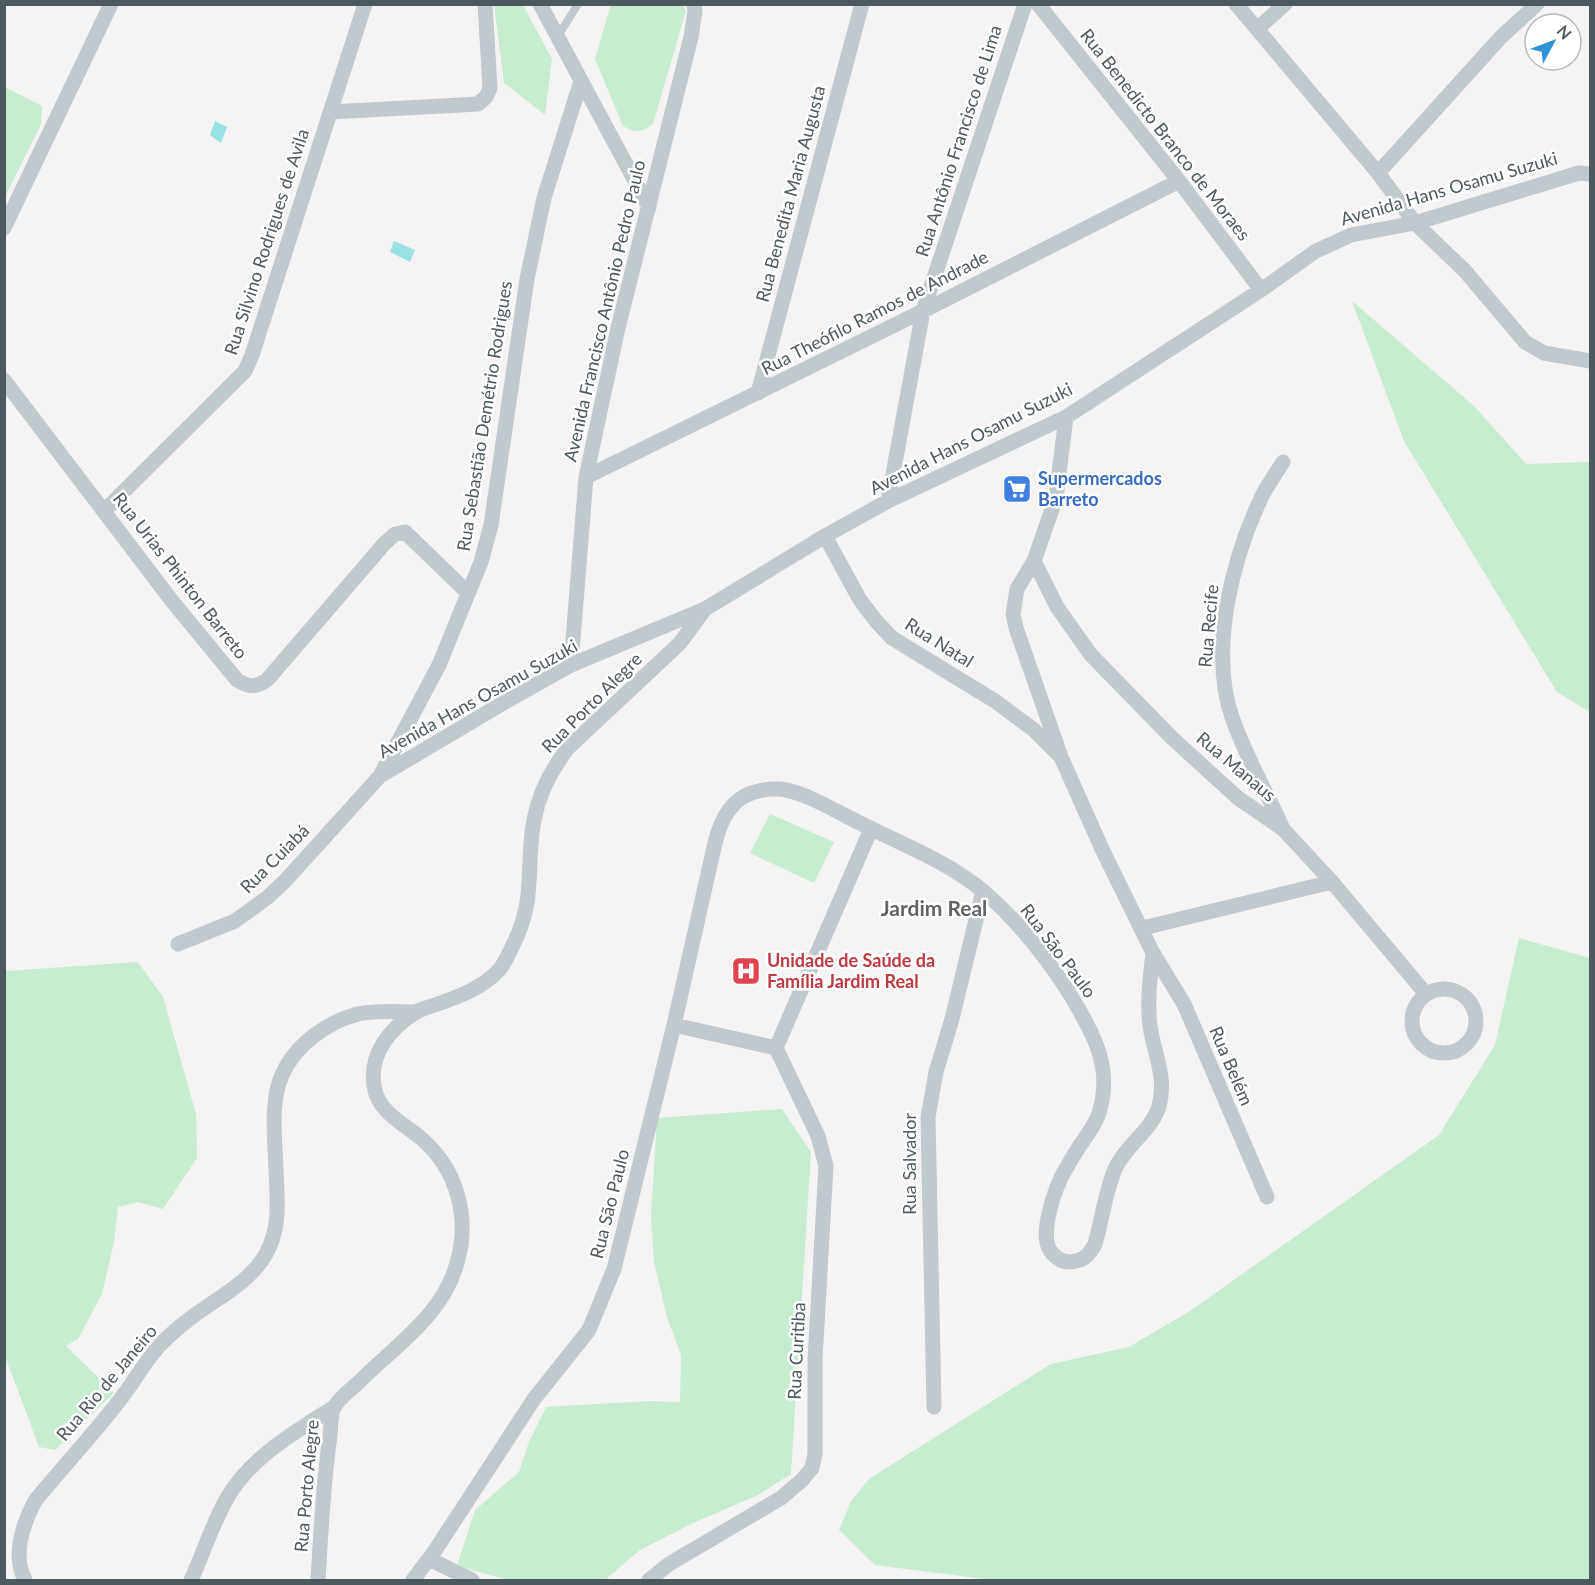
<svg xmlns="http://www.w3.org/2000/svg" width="1595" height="1585" viewBox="0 0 1595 1585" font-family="Lato,sans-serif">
	<rect width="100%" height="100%" fill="#f5f3f3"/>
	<path fill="#c7eccf" d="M611,4L683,5L686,11L653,124C642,132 636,134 623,126L595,59Z
		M494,5H523L552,59L545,115L504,83Z
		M5,87L42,106L41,124L5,197Z
		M1352,301L1474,406L1526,464L1590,462V712L1557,692L1404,441Z
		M770,814L834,842L814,883L750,853Z
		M1519,938L1590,958V1580H992L875,1565L839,1530L851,1501L869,1479L1051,1364L1129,1347L1190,1311L1439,1135L1495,1045Z
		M138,962L163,997L196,1114L197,1158L163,1209L138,1202L118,1207L114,1242L102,1294L78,1339L66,1346L114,1393L55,1450L39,1447L5,1356V971Z
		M782,1109L811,1152L791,1474L758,1495L693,1523L640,1550L605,1580H508L457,1566L475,1510L519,1472L529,1442L546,1407L649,1401L680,1402L681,1355L667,1317L654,1262L651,1215L657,1118Z"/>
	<path fill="#99e2e4" d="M215,121L227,127L221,143L210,135Z
		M394,241L415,250L410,262L390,252Z"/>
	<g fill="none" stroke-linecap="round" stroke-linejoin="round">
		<path stroke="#c0c9cd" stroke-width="8" d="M558,36L578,4"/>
		<path stroke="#c0c9cd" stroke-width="15" d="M540,4L649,207
			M1038,4L1179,181L1261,290
			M1236,4L1378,173L1415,223L1465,271L1525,342L1544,353L1590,361
			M1257,29L1285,4
			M331,112L478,104L486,97L490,88L485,4
			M1378,173L1501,37L1537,4
			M4,228L111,4
			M4,380L172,601L237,680C249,687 255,688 267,680L384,544L395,534L405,532L468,593
			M758,393L862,4
			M1066,417L1056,498L1034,561L1017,589L1013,614L1016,628L1061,757L1102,849L1153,953L1184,1004L1267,1197
			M1283,462C1276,473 1268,484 1262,496C1232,559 1209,650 1232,717C1245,756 1267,792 1283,829
			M586,477L923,311L1179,181
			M888,501L923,311L1025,4
			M104,511L245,371L252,355L365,4
			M825,536L860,600L876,621L892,638L995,701L1034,730L1059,755
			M1034,561L1057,607L1091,655L1172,738L1238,798L1283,829L1332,882L1426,994
			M571,665L586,477L618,328L691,37L695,11L694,4
			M380,776L505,702L571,665L705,609L825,536L888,501L1066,417L1261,290L1316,251L1351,235L1415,223L1579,173L1590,174
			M1143,928L1332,882
			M178,944L235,921L268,897L285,881L380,776L439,665L481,562L491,525L527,279L544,198L581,81
			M1412 1021a32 32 0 1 1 64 0a32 32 0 1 1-64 0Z
			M674,1025L776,1048
			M934,1407L928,1117L936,1072L952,1019L983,891
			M429,1559L472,1580
			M25,1580C12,1555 23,1524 35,1501C64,1465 97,1431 125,1393C137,1377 146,1360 160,1345C168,1337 177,1328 187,1321C214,1299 248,1285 266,1254C281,1227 277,1199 276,1169C275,1141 270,1101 282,1075C295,1045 327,1022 358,1014C377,1010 397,1012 417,1012
			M191,1580C203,1554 212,1525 226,1500C249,1458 295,1432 334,1407
			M318,1580C321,1532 323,1484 330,1436C331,1427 330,1413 335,1406C340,1397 352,1389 360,1381C396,1345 443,1315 457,1263C470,1219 458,1171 423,1140C405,1124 378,1113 374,1086C369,1054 390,1028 416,1012C422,1009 429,1007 435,1005C458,997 483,988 500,969C505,962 509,954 512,947C537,899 525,868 534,820C539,792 551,770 568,748L680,643L705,609
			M413,1580L434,1552L534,1399L589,1330L614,1269L674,1025L715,843C721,819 732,796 759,791C766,789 778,788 786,790C808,794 839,813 860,823C901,844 947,861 983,891C1026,927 1071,988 1094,1039C1105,1064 1107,1087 1099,1113C1096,1124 1087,1135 1081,1144C1063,1172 1055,1185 1048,1218C1046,1229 1044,1244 1052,1253C1058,1260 1066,1264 1076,1261C1086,1259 1090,1253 1095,1244C1102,1220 1105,1193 1115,1169C1125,1146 1153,1129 1159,1106C1167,1077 1154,1054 1150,1026C1147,1001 1150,977 1153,953
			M649,1580L669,1564L781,1498L802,1480L812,1468L815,1454V1360L826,1166L818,1136L776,1048L871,829"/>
	</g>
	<defs>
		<g id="supermarket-square" transform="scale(1.5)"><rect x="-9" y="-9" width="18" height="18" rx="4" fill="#3f7fe0" stroke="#fff"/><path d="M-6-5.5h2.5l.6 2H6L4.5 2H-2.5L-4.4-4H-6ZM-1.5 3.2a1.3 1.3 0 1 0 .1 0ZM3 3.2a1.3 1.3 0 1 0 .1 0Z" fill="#fff"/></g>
		<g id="hospital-square" transform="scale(1.5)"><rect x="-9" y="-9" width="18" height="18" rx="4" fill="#e0444e" stroke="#fff"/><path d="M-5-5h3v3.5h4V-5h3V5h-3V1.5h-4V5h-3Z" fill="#fff"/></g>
	</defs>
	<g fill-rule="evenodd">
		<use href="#supermarket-square" x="1017" y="489"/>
		<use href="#hospital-square" x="746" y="971"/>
	</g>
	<g text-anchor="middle" stroke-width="5" stroke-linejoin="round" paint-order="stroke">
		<g font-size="18" fill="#4c595f" stroke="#fff">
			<text transform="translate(1165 135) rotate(52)" y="6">Rua Benedicto Branco de Moraes</text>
			<text transform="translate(959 141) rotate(-72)" y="6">Rua Antônio Francisco de Lima</text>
			<text transform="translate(1449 189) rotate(-16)" y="6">Avenida Hans Osamu Suzuki</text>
			<text transform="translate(791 194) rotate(-75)" y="6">Rua Benedita Maria Augusta</text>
			<text transform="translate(267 242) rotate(-72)" y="6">Rua Silvino Rodrigues de Avila</text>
			<text transform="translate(605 311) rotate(-77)" y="6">Avenida Francisco Antônio Pedro Paulo</text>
			<text transform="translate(875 313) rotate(-27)" y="6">Rua Theófilo Ramos de Andrade</text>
			<text transform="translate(485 416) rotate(-81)" y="6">Rua Sebastião Demétrio Rodrigues</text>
			<text transform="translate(971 439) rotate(-27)" y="6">Avenida Hans Osamu Suzuki</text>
			<text transform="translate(180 576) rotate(52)" y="6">Rua Urias Phinton Barreto</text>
			<text transform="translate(1209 626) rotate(-85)" y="6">Rua Recife</text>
			<text transform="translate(939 643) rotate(32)" y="6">Rua Natal</text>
			<text transform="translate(478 699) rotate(-29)" y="6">Avenida Hans Osamu Suzuki</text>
			<text transform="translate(592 703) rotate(-45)" y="6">Rua Porto Alegre</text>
			<text transform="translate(1236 767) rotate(40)" y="6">Rua Manaus</text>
			<text transform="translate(275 859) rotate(-45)" y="6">Rua Cuiabá</text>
			<text transform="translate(1058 951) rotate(53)" y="6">Rua São Paulo</text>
			<text transform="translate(1231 1066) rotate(67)" y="6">Rua Belém</text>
			<text transform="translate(910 1164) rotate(-90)" y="6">Rua Salvador</text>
			<text transform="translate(610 1204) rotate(-76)" y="6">Rua São Paulo</text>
			<text transform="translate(797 1351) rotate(-87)" y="6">Rua Curitiba</text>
			<text transform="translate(107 1383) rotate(-50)" y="6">Rua Rio de Janeiro</text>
			<text transform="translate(307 1486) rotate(-85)" y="6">Rua Porto Alegre</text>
		</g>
		<g font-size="18" font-weight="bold" fill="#366cbe" stroke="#fff" text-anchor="start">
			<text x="1038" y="485">Supermercados<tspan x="1038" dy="21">Barreto</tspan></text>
		</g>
		<g font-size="18" font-weight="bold" fill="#be3a42" stroke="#fff" text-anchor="start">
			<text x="767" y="967">Unidade de Saúde da<tspan x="767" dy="21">Família Jardim Real</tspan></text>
		</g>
		<g font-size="21" font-weight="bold" fill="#606467" stroke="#fff">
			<text x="934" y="916">Jardim Real</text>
		</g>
	</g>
	<rect width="1595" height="1585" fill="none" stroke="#4c595f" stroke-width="12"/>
	<g transform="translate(1553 42) rotate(49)"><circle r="28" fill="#ffffff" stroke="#b7bdbf" stroke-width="1.5"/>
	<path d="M0-4.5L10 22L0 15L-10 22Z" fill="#2f93d3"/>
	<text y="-9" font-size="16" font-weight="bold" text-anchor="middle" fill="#4c595f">N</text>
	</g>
</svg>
